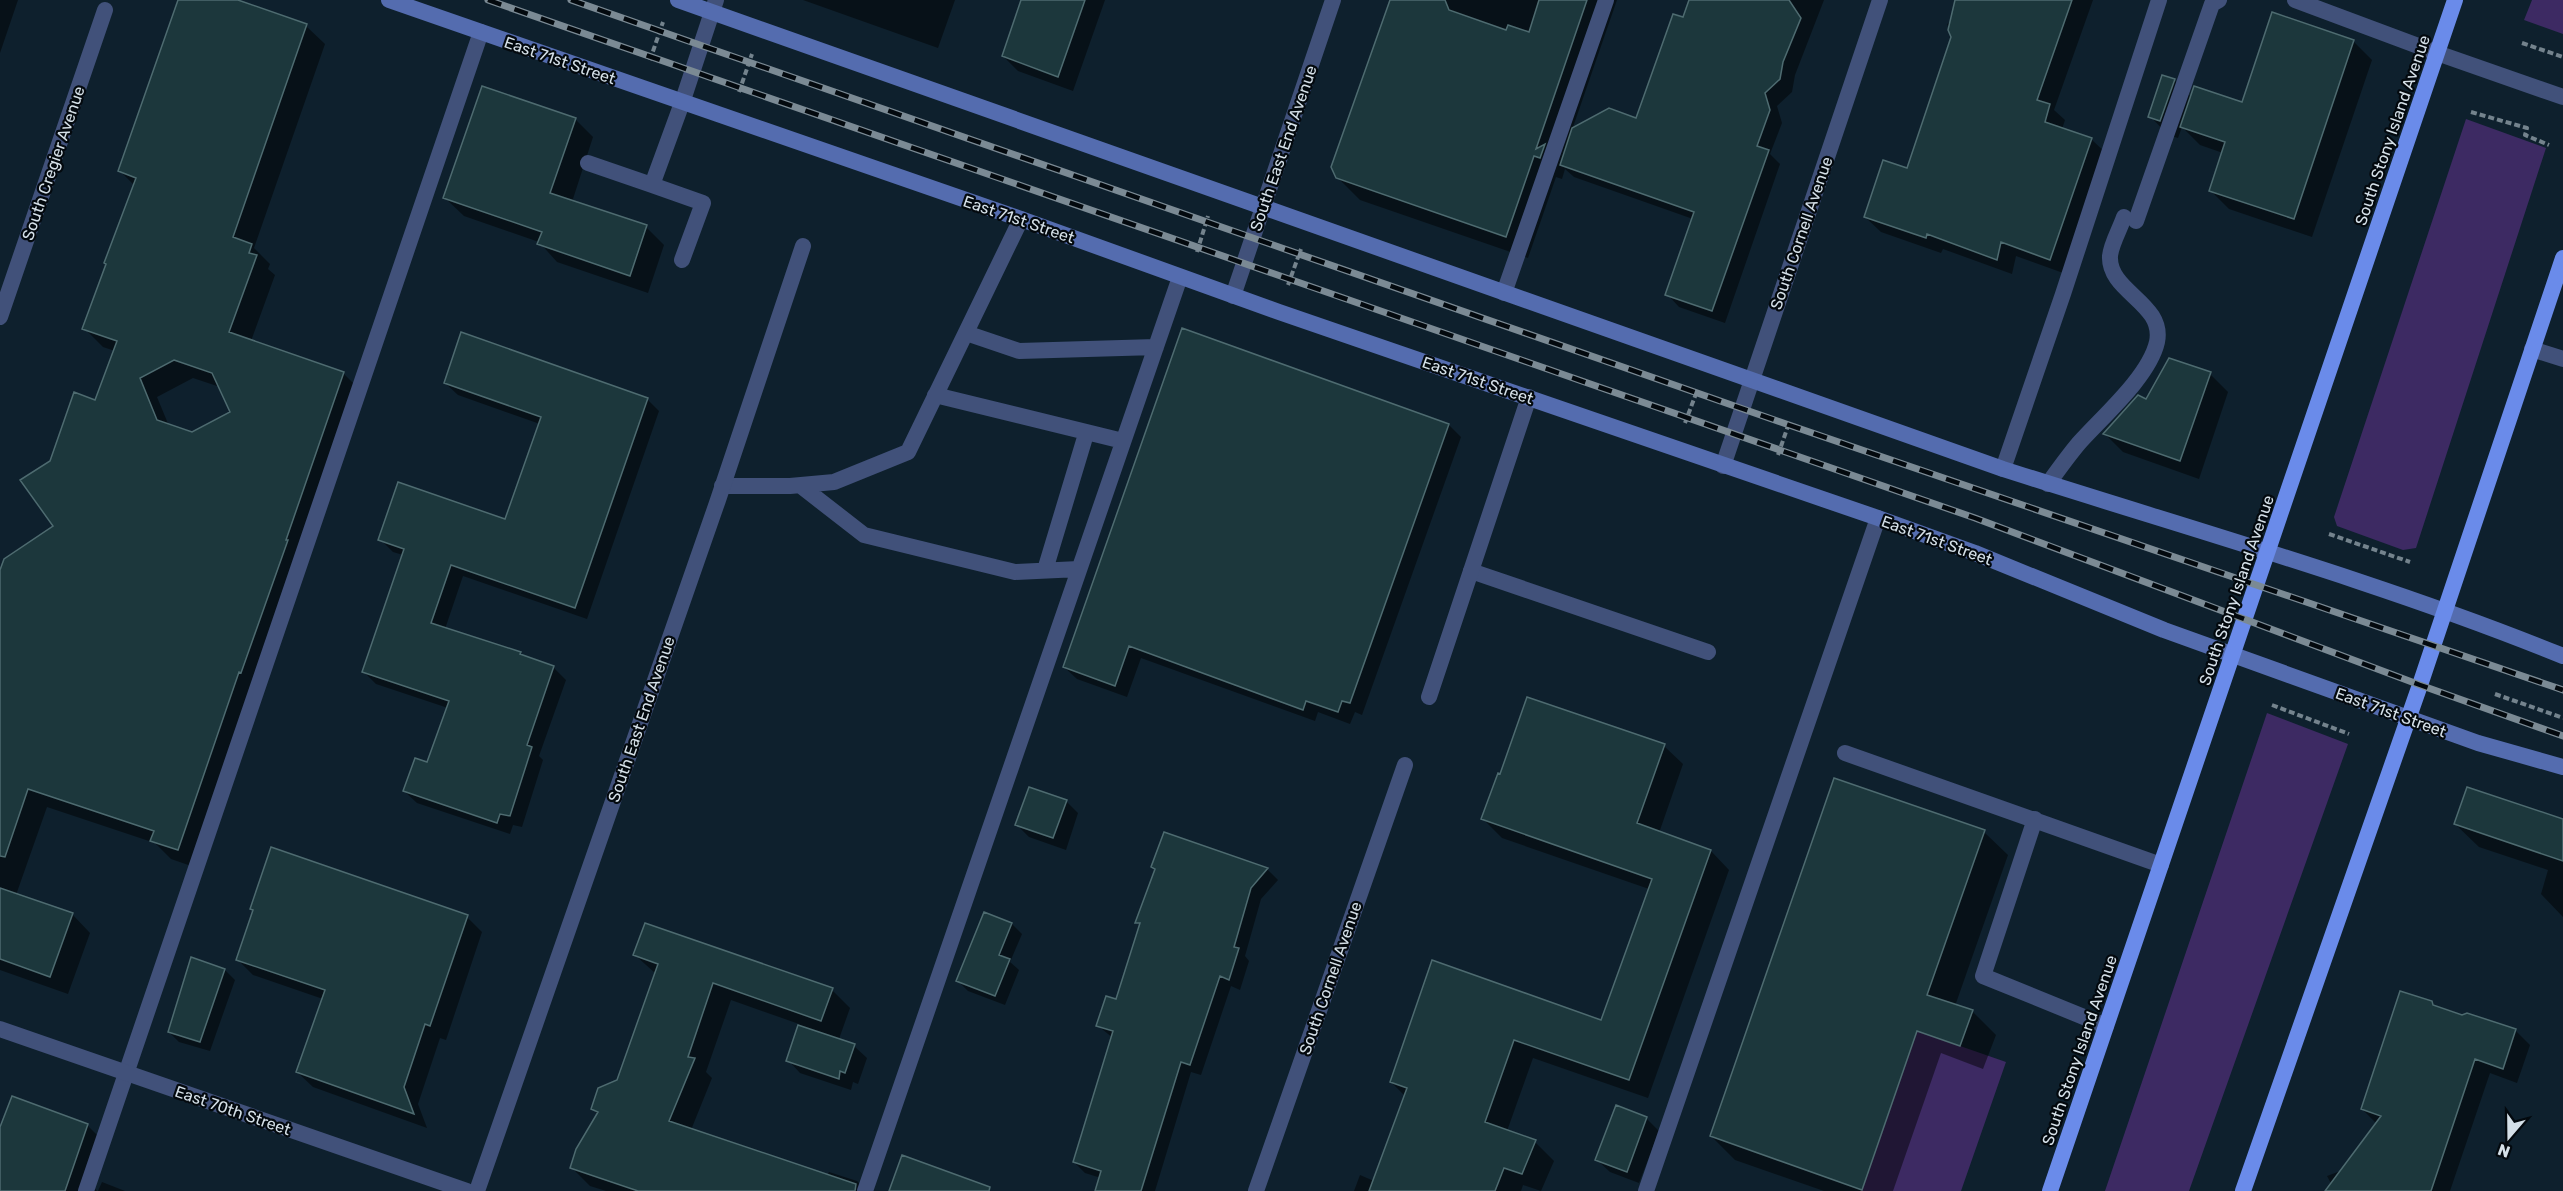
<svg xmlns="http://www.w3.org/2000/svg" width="2563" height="1191" viewBox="0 0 2563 1191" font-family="Rubik,sans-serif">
	<rect width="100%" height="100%" fill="#0e202d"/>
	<path fill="#3d2a63" d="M2532,0H2563V34L2524,20Z
		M2466,119L2546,148L2416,548L2403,550L2337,526L2334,517Z
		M2267,713L2348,744L2189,1191H2105Z
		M1917,1031L2006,1062L1961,1191H1861Z"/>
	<path fill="#0007" fill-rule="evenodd" d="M0,0H18L0,53Z
		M179,0H233L306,26L325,44L254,248L270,264L268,269L275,275L251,341L343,373L362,392L197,868L171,859L155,843L47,807L16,895L72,914L90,933L68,994L0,970V637L55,527L51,462L96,402L115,351L103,347L84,328L135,186L120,171ZM193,378L220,387L232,413L192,434L169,426L157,397Z
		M803,0H955L938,48Z
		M1023,0H1105L1073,91L1018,71L1003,56Z
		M1391,0H1617L1572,130L1637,120L1691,0H1824L1795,75L1792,92L1777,106L1782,123L1770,154L1780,164L1725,323L1679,307L1667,294L1693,219L1574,177L1565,169L1562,179L1556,177L1528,258L1360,200L1337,177Z
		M1965,0H2093L2054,110L2065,120L2062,129L2091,139L2107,154L2066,274L2016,256L2012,274L1943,249L1941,253L1881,232L1865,217L1908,170L1952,37L1947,24L1960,17Z
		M2353,41L2372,60L2312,237L2229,209L2211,191L2223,153L2200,145L2182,127L2178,138L2168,135L2150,116L2174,80L2192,98L2243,104Z
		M575,119L593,137L572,202L646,227L664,245L648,293L557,262L539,242L464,216L445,198Z
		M2210,374L2228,392L2199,479L2123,452L2105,434L2146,401Z
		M445,383L647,399L659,411L587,619L463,576L445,629L520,654L524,657L553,667L566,680L539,756L543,760L522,827L513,825L510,834L417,803L404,791L428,764L448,708L376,684L364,672L403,555L393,552L380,539L506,521L540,424L458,395Z
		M1449,425L1461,437L1362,715L1355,712L1350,724L1318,712L1315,721L1141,658L1127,697L1077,679L1064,667Z
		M1664,746L1683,764L1659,833L1711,851L1729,870L1648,1098L1533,1058L1507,1131L1535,1142L1554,1161L1541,1191L1523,1185L1521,1191H1354L1360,1175L1374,1181L1405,1096L1391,1082L1433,962L1602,1022L1649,889L1502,838L1483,819Z
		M1066,801L1078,813L1066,850L1029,837L1017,825Z
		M2563,821V917L2541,894L2548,870L2479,847L2455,824Z
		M1984,832L2008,855L1955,1006L1972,1011L1996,1035L1983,1069L1941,1053L1893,1191H1824L1735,1160L1711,1136Z
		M1165,834L1267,869L1278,880L1261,899L1245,956L1249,961L1240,990L1231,986L1201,1075L1191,1072L1155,1191H1096L1101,1178L1085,1173L1074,1162L1113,1038L1097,1025L1117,1001L1141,926L1137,922L1156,870L1153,867Z
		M251,909L467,917L482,932L446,1040L440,1038L418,1104L427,1128L313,1087L297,1072L323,999L253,975L238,960L254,912Z
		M985,914L1012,924L1022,934L1010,962L1019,970L1005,1005L968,991L958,981Z
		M635,955L832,990L850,1008L839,1039L854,1046L867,1058L858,1084L853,1082L851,1090L800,1073L788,1060L799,1024L731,1000L706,1072L712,1078L691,1130L827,1176L829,1172L857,1181L867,1191H606L590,1186L572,1168L598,1115L593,1109L618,1082L656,974Z
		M225,970L235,980L210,1051L179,1042L169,1032Z
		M2431,1002L2437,1008L2515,1030L2530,1045L2517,1083L2490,1073L2450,1191H2335L2327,1176L2343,1170L2377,1124L2362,1109Z
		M1646,1118L1659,1131L1639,1183L1610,1172L1597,1160Z
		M87,1125L107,1145L93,1187L97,1191H0V1126Z
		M102,1182L125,1191H98Z"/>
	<path fill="#1c373c" stroke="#4e6b70" stroke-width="1.5" fill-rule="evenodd" d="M178,0H238L307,24L233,237L252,244L249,253L257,255L229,332L344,372L286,540H288L241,673L239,672L178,850L150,841L154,831L28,789L5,857L0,856V570L4,559L53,526L20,480L50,461L74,392L95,400L117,341L82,329L106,264L104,263L136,178L118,171ZM174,360L212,373L230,412L192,432L157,420L140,378Z
		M1021,0H1085L1058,77L1002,56Z
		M1390,0H1445L1449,10L1506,30L1508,25L1529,32L1539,0H1587L1536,149L1545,144L1540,158L1534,156L1506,237L1336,178L1331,167Z
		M1689,0H1789L1801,18L1783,62L1780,79L1765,93L1770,110L1757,146L1769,150L1712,311L1665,295L1694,212L1560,165L1572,128L1609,108L1636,118L1673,14L1683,17Z
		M1955,0H2072L2037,100L2050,104L2045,122L2092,138L2050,260L2001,242L1997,260L1927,234L1926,238L1864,217L1883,160L1907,168L1951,37L1948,30Z
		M2272,12L2354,40L2294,219L2209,191L2225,142L2180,127L2194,86L2242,102Z
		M2162,75L2175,79L2160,121L2148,117Z
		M482,86L576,118L550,193L647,225L630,276L537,244L542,232L443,198Z
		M1182,328L1449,424L1350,703L1342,701L1338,712L1306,701L1303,710L1129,646L1115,686L1063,667Z
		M461,332L648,398L575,608L451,565L431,623L521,652L520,654L554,666L527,745L532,747L510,816L500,814L497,823L403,791L415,758L427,762L449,701L362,672L404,549L378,540L398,482L505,519L541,417L444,383Z
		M2169,358L2211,372L2180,461L2103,434L2138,395L2146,399Z
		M1527,697L1665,744L1637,823L1711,850L1629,1080L1514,1040L1485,1122L1536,1140L1522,1174L1504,1168L1495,1191H1369L1407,1088L1390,1082L1432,960L1601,1020L1652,879L1481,819L1498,773L1500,774Z
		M1834,778L1985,830L1927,995L1973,1010L1960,1046L1917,1031L1862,1190L1710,1136Z
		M1029,787L1067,800L1053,838L1015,825Z
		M2467,787L2563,819V861L2454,824Z
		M1164,832L1268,868L1251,888L1234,947L1239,948L1229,980L1220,976L1190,1065L1181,1062L1141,1191H1095L1101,1171L1073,1162L1113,1031L1096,1026L1106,996L1116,999L1140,923H1135L1155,869L1151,867Z
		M271,847L468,915L430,1026L425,1024L404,1087L414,1114L296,1072L325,990L236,960L253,910L250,909Z
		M0,888L73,913L50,977L0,959Z
		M984,912L1012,923L999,955L1010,959L995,996L956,981Z
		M645,923L833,988L821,1021L713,983L688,1057L695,1058L669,1121L856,1184L855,1191H638L570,1168L576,1149L598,1112L591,1109L598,1088L617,1080L658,964L633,955Z
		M191,957L225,969L200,1042L168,1032Z
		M2400,991L2432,1001L2433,1005L2462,1015L2467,1013L2516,1029L2503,1069L2475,1059L2431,1191H2325L2381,1116L2361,1109Z
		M798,1025L855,1044L845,1073L840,1071L839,1079L786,1061Z
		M12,1096L88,1124L65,1191H0V1127Z
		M1616,1105L1647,1117L1627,1172L1595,1160Z
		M902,1155L990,1187L989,1191H889Z"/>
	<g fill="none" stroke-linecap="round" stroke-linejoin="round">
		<path stroke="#74838d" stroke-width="4" stroke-dasharray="6 3" stroke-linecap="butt" d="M2522,43L2563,57
			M650,60L663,22
			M739,92L752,54
			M2471,112L2527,128L2525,135L2549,145
			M1197,252L1208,216
			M1288,285L1301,249
			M1685,423L1697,391
			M1778,455L1789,423
			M2329,534L2410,562
			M2495,694L2563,718
			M2272,705L2349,734"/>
		<path stroke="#41517a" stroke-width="16" d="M2295,0L2437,53
			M588,163L652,185L682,103
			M652,185L703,203L682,260
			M2136,221L2212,4L2219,0
			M1504,293L1606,0
			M966,333L1019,351L1156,347
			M2532,349L2563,359
			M935,395L1123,441
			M2003,469L2063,294L2159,0
			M2048,484C2058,470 2068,456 2079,443C2102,417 2149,377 2157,342C2165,303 2108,292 2110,256C2111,244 2120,229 2124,217
			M722,486H790L834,482L908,452L1021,219
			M801,486L864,535L1015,572L1079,569
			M1045,570L1086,434
			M1471,571L1708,652
			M1845,753L2161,865
			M2035,819L1983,976L2106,1026
			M86,1191L481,32
			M865,1191L1180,277
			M1646,1191L1878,518"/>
		<path stroke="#41517a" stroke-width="16" d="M2437,53L2563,97
			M682,103L716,0
			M1233,296L1333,0
			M0,317L105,10
			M1723,466L1880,0
			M1429,697L1529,397
			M0,1029L467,1191
			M477,1191L718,500L803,246
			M1256,1191L1405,765"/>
		<path stroke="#546caf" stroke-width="16" d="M389,0L1021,219L1279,312L1878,518L1975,553L2164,630L2478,743L2563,767
			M678,0L2003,469C2190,529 2381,582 2563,656"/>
		<path stroke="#6a8bea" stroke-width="16" d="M2050,1191L2455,0
			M2243,1191L2420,685L2563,258"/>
		<g stroke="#7b8a94" stroke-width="7">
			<path id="rail" d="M488,0L1975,518L2420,685L2563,736
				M571,0L1789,425L2563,690"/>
		</g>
		<use href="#rail" stroke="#03090e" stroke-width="4.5" stroke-dasharray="14" stroke-linecap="butt"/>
	</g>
	<g text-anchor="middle" stroke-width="4.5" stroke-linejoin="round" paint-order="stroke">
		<g font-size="16" fill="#d5e0e8" stroke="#03090e">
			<text transform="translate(560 60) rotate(19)" y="6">East 71st Street</text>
			<text transform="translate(2392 130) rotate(-71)" y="6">South Stony Island Avenue</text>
			<text transform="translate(1283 148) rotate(-71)" y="6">South East End Avenue</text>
			<text transform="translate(53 163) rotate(-71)" y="6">South Cregier Avenue</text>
			<text transform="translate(1019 219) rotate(19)" y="6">East 71st Street</text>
			<text transform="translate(1801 233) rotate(-71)" y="6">South Cornell Avenue</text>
			<text transform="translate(1478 380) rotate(19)" y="6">East 71st Street</text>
			<text transform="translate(1937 540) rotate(20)" y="6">East 71st Street</text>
			<text transform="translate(2236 590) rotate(-71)" y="6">South Stony Island Avenue</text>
			<text transform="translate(2391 712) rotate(20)" y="6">East 71st Street</text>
			<text transform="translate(641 719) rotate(-71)" y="6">South East End Avenue</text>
			<text transform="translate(1330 978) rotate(-71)" y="6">South Cornell Avenue</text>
			<text transform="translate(2079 1050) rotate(-71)" y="6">South Stony Island Avenue</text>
			<text transform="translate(233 1110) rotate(19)" y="6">East 70th Street</text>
		</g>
	</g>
	<g transform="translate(2509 1137) rotate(200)" stroke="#03090e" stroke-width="4.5" paint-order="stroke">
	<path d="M0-4.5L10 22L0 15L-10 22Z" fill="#d5e0e8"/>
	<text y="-9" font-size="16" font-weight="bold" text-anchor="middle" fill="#d5e0e8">N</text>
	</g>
</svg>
